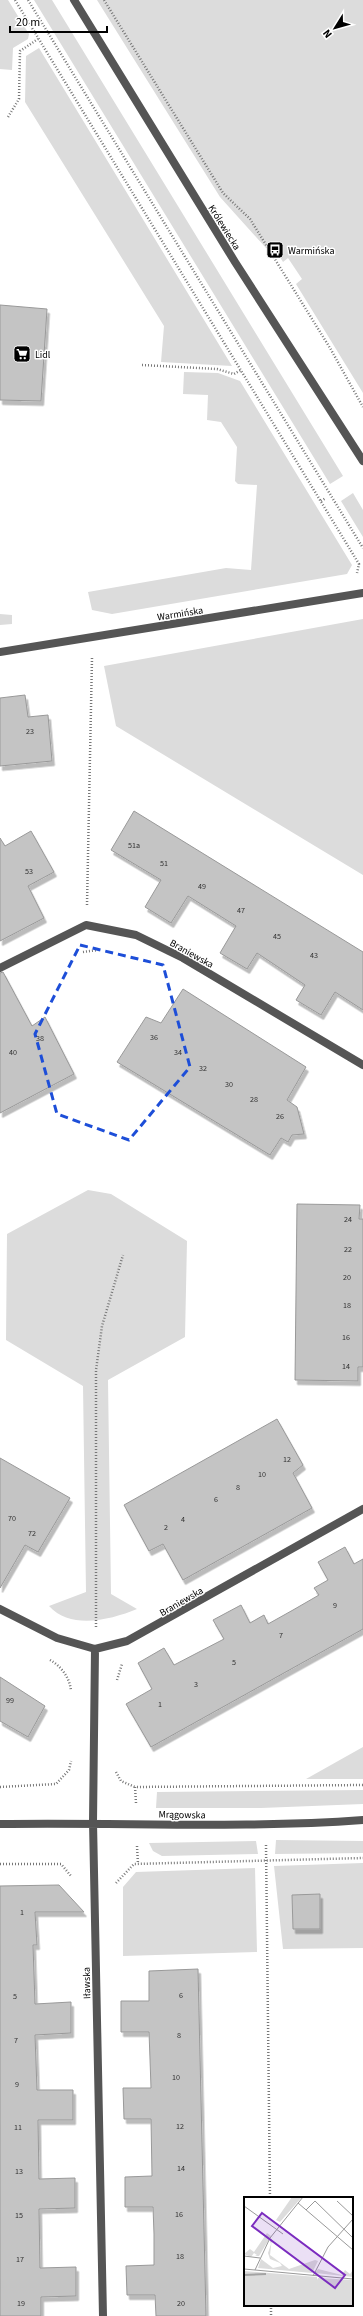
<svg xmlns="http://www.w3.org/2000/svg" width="363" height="2316" viewBox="0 0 363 2316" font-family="'Source Sans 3',sans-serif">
	<defs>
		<filter id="shadow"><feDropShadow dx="2.5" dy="4.5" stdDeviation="0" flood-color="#0004"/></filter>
	</defs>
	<rect width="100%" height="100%" fill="#fff"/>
	<path fill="#dcdcdc" d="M0,0H8L29,34L28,39L13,48L12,70L0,69Z
		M34,0H52L343,476L330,484Z
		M97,0H363V393L296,284L302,279L288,258L283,262L272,244L266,248L220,197Z
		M39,48L232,366L161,362L164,326L25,102L26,56Z
		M184,372L218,373L240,381L352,565L347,574L112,614L92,610L88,592L226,568L251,570L257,485L238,484L235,481L237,447L221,422L207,420L208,395L183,394Z
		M353,493L363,510V537L341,501Z
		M0,614L12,615V624L0,625Z
		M363,619V875L116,726L104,666Z
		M88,1190L111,1194L187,1241L185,1337L108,1380L111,1594L137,1609C110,1620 71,1630 49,1606L86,1592L83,1386L6,1340L7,1234Z
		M363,1747V1779H306Z
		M363,1790V1804L261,1808H156L157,1792Z
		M276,1840L363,1841V1853L275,1854Z
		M256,1841L258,1854L162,1856L153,1851L149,1843Z
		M363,1863V1948L283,1949L274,1866Z
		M255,1868L257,1952L123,1956V1887L136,1872Z"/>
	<path fill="#c4c4c4" stroke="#999" filter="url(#shadow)" d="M0,305L47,309L41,401L0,400Z
		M25,695L28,717L48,715L52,761L0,766V698Z
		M134,811L363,952V1010L335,992L321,1015L296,1000L305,985L257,953L247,969L220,953L236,926L188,896L171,923L145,907L161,880L111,850Z
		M31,831L54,872L28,886L44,918L0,941V838L5,846Z
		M3,972L32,1026L45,1017L74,1074L0,1113V973Z
		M183,989L306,1067L287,1100L297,1107L304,1134L292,1135L288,1142L281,1138L270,1155L117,1062L146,1017L161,1023Z
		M297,1204L360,1205L359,1219H363V1367H358V1381L295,1380Z
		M277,1419L303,1465L293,1473L312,1508L183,1580L163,1544L149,1551L124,1505Z
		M0,1458L70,1498L38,1552L25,1545L0,1588Z
		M345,1547L354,1564L363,1559V1629L151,1747L126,1704L152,1689L138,1663L164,1648L174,1665L224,1639L213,1620L241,1605L250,1623L264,1615L268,1624L293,1610L319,1595L314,1588L328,1580L318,1562Z
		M0,1677L45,1706L28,1737L0,1721Z
		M59,1885L84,1912H35L37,1945H33L35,2004L71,2002V2033L35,2035L37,2090H73V2120H38L39,2179L75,2178V2208L39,2209L40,2268L76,2267V2296L41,2297V2316H0V1886Z
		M320,1894V1929H293L292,1895Z
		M198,1969L206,2316H156L155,2295H127L126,2266L154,2265V2234L153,2207H125V2177L152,2176L151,2119H124L123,2088H151L150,2059L149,2032H121V2001H149V1971Z"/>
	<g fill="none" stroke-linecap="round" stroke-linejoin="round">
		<path stroke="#777" stroke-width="2.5" stroke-dasharray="1 2" stroke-linecap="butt" d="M15,0L359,564L357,573
			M28,0L363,548
			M104,0L223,193L250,219L330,348L363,407
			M8,117L19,99L20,51L38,39
			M142,365L217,369L234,374L241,370
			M321,501L326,498
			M87,905L92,658
			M83,952L98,950
			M96,1627V1370L102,1326L123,1255
			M50,1660C61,1666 70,1678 71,1691
			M117,1680L122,1664
			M116,1772L121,1781L135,1787
			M0,1787L56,1784L69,1770L71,1761
			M136,1803L135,1787L363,1785
			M266,1845L270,2198
			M137,1846L138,1864
			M0,1864H61L71,1876
			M116,1883L134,1864L363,1858
			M271,2305V2316"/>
		<path stroke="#555" stroke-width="8" d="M0,652L363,593
			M0,968L86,925L136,935L183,958L363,1065
			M0,1609L57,1638L95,1649L127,1641L363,1509
			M95,1649L93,1822L103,2316
			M0,1824C121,1822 242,1829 363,1820"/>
		<path stroke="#555" stroke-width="8" d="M74,0L235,262L363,461"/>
	</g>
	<path fill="none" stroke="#1d4ed8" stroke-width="3" stroke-dasharray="8 5" stroke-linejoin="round" d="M80,945L163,965L190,1067L129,1140L57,1114L35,1034Z"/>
	<defs>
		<g id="bus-square" transform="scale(0.9)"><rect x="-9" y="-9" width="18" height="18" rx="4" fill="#000" stroke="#fff"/><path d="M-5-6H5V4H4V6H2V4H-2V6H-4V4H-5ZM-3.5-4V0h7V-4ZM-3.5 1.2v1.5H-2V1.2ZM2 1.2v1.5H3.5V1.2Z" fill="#fff"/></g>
		<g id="supermarket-square" transform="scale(0.9)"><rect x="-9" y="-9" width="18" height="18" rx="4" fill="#000" stroke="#fff"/><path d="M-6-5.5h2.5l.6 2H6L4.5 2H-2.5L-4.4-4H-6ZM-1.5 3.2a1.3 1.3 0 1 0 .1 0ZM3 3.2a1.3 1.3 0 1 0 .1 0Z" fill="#fff"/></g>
	</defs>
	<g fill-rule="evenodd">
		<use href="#bus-square" x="275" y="250"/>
		<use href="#supermarket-square" x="22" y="354"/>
	</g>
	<g text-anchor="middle" stroke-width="3" stroke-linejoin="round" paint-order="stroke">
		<g font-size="8" fill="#313131">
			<text x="30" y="734">23</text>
			<text x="134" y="848">51a</text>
			<text x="164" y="866">51</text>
			<text x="29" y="874">53</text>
			<text x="202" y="889">49</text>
			<text x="241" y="913">47</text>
			<text x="277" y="939">45</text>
			<text x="314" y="958">43</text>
			<text x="154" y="1040">36</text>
			<text x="40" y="1041">38</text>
			<text x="13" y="1055">40</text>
			<text x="178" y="1055">34</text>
			<text x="203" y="1071">32</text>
			<text x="229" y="1087">30</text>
			<text x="254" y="1102">28</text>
			<text x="280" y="1119">26</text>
			<text x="348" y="1222">24</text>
			<text x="348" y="1252">22</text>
			<text x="347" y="1280">20</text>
			<text x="347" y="1308">18</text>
			<text x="346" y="1340">16</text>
			<text x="346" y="1369">14</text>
			<text x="287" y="1462">12</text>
			<text x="262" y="1477">10</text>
			<text x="238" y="1490">8</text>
			<text x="216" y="1502">6</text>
			<text x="12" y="1521">70</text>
			<text x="183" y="1522">4</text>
			<text x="166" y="1530">2</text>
			<text x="32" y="1536">72</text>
			<text x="335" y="1608">9</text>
			<text x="281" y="1638">7</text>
			<text x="234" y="1665">5</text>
			<text x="196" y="1687">3</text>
			<text x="10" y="1703">99</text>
			<text x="160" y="1707">1</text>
			<text x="22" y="1915">1</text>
			<text x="181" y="1998">6</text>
			<text x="15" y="1999">5</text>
			<text x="179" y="2038">8</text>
			<text x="16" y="2043">7</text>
			<text x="176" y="2080">10</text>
			<text x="17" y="2087">9</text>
			<text x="180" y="2129">12</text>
			<text x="18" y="2130">11</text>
			<text x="181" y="2171">14</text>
			<text x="19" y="2174">13</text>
			<text x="179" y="2217">16</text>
			<text x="19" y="2218">15</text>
			<text x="180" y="2259">18</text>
			<text x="20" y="2262">17</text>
			<text x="21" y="2306">19</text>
			<text x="181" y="2306">20</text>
		</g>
		<g font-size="10" fill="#000" stroke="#fff">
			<text transform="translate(225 227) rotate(58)" y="4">Królewiecka</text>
			<text transform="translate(180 613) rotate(-9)" y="4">Warmińska</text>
			<text transform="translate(192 953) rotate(29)" y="4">Braniewska</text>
			<text transform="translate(181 1601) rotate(-30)" y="4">Braniewska</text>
			<text transform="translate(182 1814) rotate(1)" y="4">Mrągowska</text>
			<text transform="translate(86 1983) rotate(-91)" y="4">Iławska</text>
		</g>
		<g font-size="10" fill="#000" stroke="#fff" text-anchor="start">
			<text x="288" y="254">Warmińska</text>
			<text x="35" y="358">Lidl</text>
		</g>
	</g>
	<g transform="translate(244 2197)">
		<rect width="109" height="109" fill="#fff"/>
		<path d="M48,0H58L36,25L32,23ZM23,36L27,39L15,59H11L13,58L10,56L7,60L0,57L6,52L10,55ZM32,36L28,41L26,58L45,72L71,63L74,64L68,76L14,71L17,62L29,71L38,69L36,66L26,62L24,56L27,47L26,44ZM74,72L98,78L101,73L106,77L109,73V80L71,76ZM0,74L73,80V83L74,81L109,83V109H0Z" fill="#dcdcdc"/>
		<path fill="none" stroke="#a3a3a3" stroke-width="2" d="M0,78L22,77"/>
		<path fill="none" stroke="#999" stroke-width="1" d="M93,4L109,19M54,6L109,53M0,9L39,37M62,13L71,4L109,41M0,59L16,61M0,72L109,82M11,73L26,41L59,0M69,79L84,50L109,22"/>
		<path fill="#7b2cbf" fill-opacity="0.15" stroke="#7b2cbf" stroke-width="2" d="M18,16L101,78L91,91L8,29Z"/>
		<rect width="109" height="109" fill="none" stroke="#000" stroke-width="2"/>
	</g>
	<g transform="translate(335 28) rotate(233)" stroke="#ffffff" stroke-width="3" paint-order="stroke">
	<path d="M0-3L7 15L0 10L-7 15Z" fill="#000000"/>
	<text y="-6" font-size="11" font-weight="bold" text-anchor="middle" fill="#000000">N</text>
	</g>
	<path d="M10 26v6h97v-6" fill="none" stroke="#000000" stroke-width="2"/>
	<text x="16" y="26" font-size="12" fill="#000000" stroke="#ffffff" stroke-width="3" paint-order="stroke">20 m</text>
</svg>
